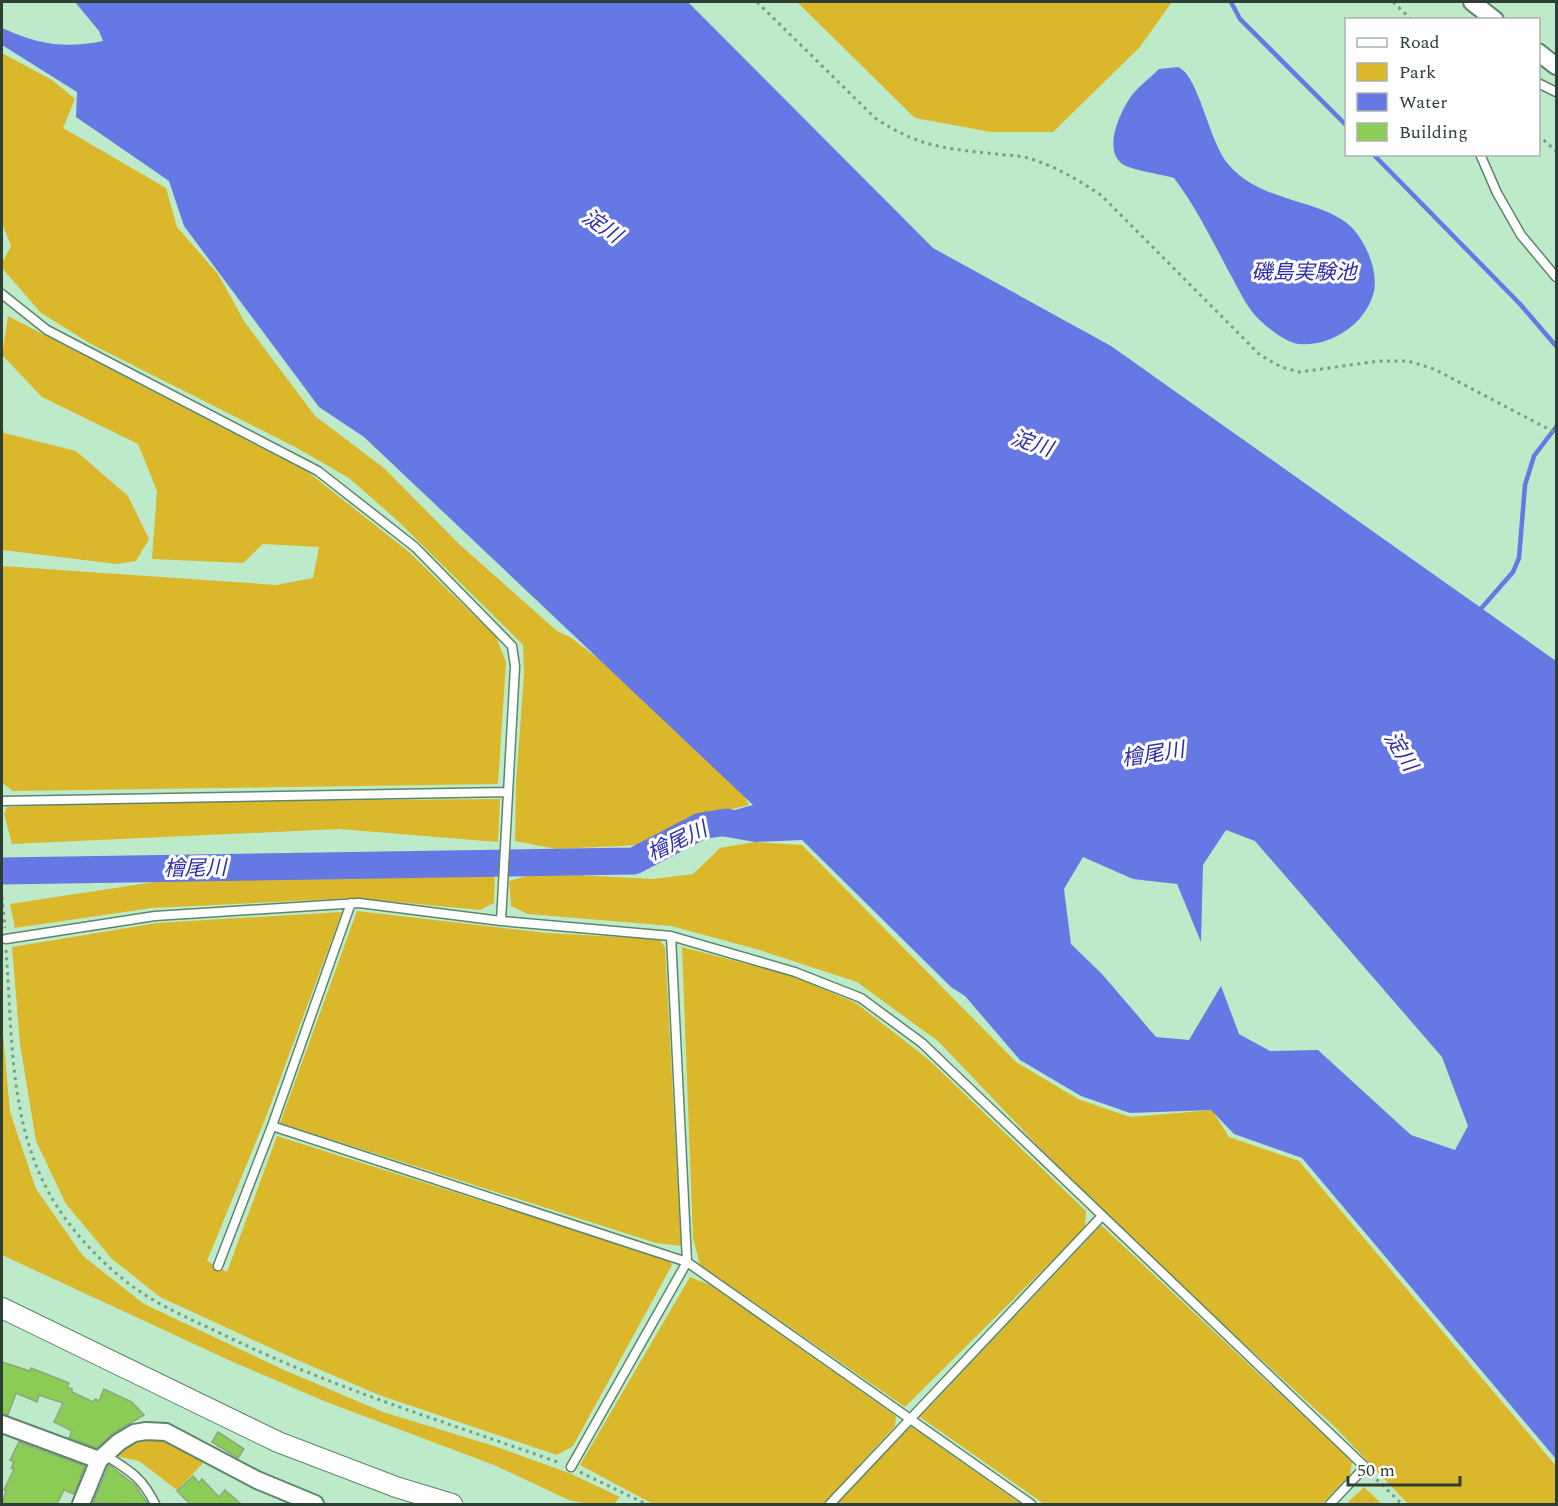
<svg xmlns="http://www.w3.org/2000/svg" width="1558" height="1506" viewBox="0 0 1558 1506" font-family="Spectral,'Noto Sans JP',serif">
	<rect width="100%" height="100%" fill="#bdebc9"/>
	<path fill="#dbb72b" d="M797,2H1172L1139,48L1053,132H991L915,118Z
		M2,53L52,80L75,99L63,128L166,188L177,227L218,274L244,321L315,416L384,468L459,544L557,631L570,637L600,660L741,790L749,805L703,816L641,845L556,849L515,841L516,784L524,673L523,645L399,522L349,478L297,448L91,344L41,313L2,268V263L11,246L2,223Z
		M8,316L308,472L409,552L496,637L506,662L498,784L13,791L2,783V566L276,585L313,578L319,547L263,544L243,563L152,559L157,491L138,444L42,397L2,355Z
		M2,426L4,433L76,451L128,496L149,539L136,561L117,564L2,550Z
		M500,799L498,842L339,829L12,844L4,814L7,807L116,802Z
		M755,842L802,845L1016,1062L1078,1099L1130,1117L1212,1110L1229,1137L1299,1161L1556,1466V1504H1408L1336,1428L1192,1296L1040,1148L939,1042L857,982L756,949L671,926L528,914L511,906L509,881L537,873L653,879L693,874L720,848Z
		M495,870L494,903L480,910L355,898L152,908L15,928L10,904L187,877Z
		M357,911L546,933L659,939L665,947L681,1246L656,1243L280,1123Z
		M342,912L266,1117L207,1261L227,1272L277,1136L669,1260L672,1265L573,1446L557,1455L379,1395L288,1356L160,1297L112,1259L66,1204L36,1141L20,1044L12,947L157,923Z
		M682,947L793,976L856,1003L928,1059L1086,1211L1085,1228L905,1407L700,1265L693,1238Z
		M2,1022L10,1112L36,1189L83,1256L144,1304L284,1370L383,1412L497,1447L569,1473L620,1497L614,1504H587L569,1500L494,1465L329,1403L233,1362L2,1255Z
		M1101,1225L1352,1462L1350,1475L1322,1504H1044L920,1417Z
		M690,1277L710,1285L896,1416L895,1426L824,1504H653L580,1465Z
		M908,1424L1021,1504H836Z
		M157,1434L206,1460L177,1490L139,1461L116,1456L125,1443Z
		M1364,1487L1382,1504H1346Z"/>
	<path fill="#6678e4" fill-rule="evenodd" d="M75,2H688L933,248L1111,346L1556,661V1459L1302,1158L1234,1134L1211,1110L1130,1113L1081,1096L1020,1060L965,996L951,987L802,840L755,842L692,831L684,826L694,821L753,805L364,437L319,407L184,226L169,181L76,117L77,92L2,45V28C37,44 63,49 103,41L99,31ZM1226,830L1255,841L1442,1057L1468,1126L1455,1150L1411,1135L1318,1050L1270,1051L1239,1034L1221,986L1189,1040L1156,1037L1102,974L1071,944L1064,889L1083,857L1133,879L1177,884L1201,942L1203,865Z
		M1178,67C1199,75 1209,143 1229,165C1263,206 1333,198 1358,235C1369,250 1379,276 1373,295C1364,325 1330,347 1299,344C1288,343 1273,332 1264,324C1247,310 1240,291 1229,272C1212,240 1196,207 1174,178C1161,174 1129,170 1121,163C1103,148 1121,110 1132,95C1140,85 1150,78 1159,69Z"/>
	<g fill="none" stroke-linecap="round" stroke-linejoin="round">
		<path stroke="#6678e4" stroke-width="4.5" d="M1231,2L1240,19L1346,125
			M1373,154L1520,304L1556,346
			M1479,611L1513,572L1519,558L1525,485L1534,456L1556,427"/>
		<path stroke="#6678e4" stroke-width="27" d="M2,871L634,861L701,826L727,822"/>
	</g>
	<path fill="#8bcc57" stroke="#8da67c" stroke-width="1.5" d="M2,1362L30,1371L31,1368L69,1383L67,1387L72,1389V1392L93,1402L95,1399L99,1401L104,1389L132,1402L144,1415L113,1433L97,1448L69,1438L72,1431L54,1422L63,1403L39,1395L37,1402L16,1393L8,1415L2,1414Z
		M218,1432L244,1449L238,1458L212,1442Z
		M19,1442L85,1466L74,1494L64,1490L57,1504H2L6,1491L4,1490L14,1469L11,1468L14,1462L10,1460Z
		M109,1465L135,1485L148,1504L93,1503Z
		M193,1476L199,1483L202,1479L219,1497L225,1490L241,1504H190L177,1491Z"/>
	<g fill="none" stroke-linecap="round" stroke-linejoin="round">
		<g stroke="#5c8769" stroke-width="11">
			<path id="service" d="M1538,83L1556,92
				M1480,154L1497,193L1521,235L1556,277
				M2,294L47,330L318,471L415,547L512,646L515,666L501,921L671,936L795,972L861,998L922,1043L1365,1467L1330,1504
				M2,801L507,792
				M6,939L155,916L359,903L501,921
				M272,1126L687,1262L1031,1504
				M218,1266L272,1126L351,903
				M105,1455C130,1471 142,1477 155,1504
				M571,1467L687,1262L671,936
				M830,1504L1101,1217"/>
		</g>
		<g stroke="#5c8769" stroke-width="20">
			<path id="minor" d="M1472,2L1495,20
				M1538,52L1556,66
				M2,1424L99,1460
				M81,1504L99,1460L119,1442L134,1433L146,1431L166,1432L257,1480L315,1504"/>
		</g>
		<g stroke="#5c8769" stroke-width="22">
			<path id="tertiary" d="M2,1308L278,1442L396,1487L452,1504"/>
		</g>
		<path stroke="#7b9d84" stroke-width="3" stroke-dasharray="3 4.5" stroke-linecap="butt" d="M757,2L875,118C916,145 940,148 987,153C1001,155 1016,155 1028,158C1055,166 1079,180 1102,196L1260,355L1281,367L1300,372L1379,361H1408L1434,369L1556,433
			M1393,2L1412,20
			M1538,135L1556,151
			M2,897L5,928
			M6,950C12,1026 9,1111 43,1181C60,1218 92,1254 123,1279C152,1303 188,1318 222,1334C334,1389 444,1421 560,1463
			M580,1472L646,1504
			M1371,1474L1402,1504"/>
		<use href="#service" stroke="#fff" stroke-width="8"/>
		<use href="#minor" stroke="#fff" stroke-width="16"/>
		<use href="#tertiary" stroke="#fff" stroke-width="20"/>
	</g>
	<g text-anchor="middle" stroke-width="6" stroke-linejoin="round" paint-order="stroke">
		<g font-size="21" font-style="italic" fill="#2e2dab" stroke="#fefefe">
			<text transform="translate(602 226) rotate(34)" y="7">淀川</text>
			<text x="1304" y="279">磯島実験池</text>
			<text transform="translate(1032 443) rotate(18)" y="7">淀川</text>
			<text transform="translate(1401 751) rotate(58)" y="7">淀川</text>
			<text transform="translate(1153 754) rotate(-9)" y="7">檜尾川</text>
			<text transform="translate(677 841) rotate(-25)" y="7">檜尾川</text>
			<text transform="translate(195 868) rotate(-1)" y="7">檜尾川</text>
		</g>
	</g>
	<rect width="1558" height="1506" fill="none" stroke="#2c3f32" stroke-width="6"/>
	<rect x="1345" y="18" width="195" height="138" fill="#fefefe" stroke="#aab2ac" stroke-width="1.5"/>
	<rect x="1357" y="38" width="30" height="9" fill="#ffffff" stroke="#aab2ac" stroke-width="1.5"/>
	<text x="1399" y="48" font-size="18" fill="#2c3f32">Road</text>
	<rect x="1357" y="63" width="30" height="18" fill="#dbb72b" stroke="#aab2ac" stroke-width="1.5"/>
	<text x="1399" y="78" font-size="18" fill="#2c3f32">Park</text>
	<rect x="1357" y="93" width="30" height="18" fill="#6678e4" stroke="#aab2ac" stroke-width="1.5"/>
	<text x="1399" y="108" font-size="18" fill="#2c3f32">Water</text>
	<rect x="1357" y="123" width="30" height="18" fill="#8bcc57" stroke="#aab2ac" stroke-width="1.5"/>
	<text x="1399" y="138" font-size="18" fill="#2c3f32">Building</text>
	<path d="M1348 1476v9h112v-9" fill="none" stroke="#2c3f32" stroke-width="3"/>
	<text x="1357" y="1476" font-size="18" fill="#2c3f32" stroke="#fefefe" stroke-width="4.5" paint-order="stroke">50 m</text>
</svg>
